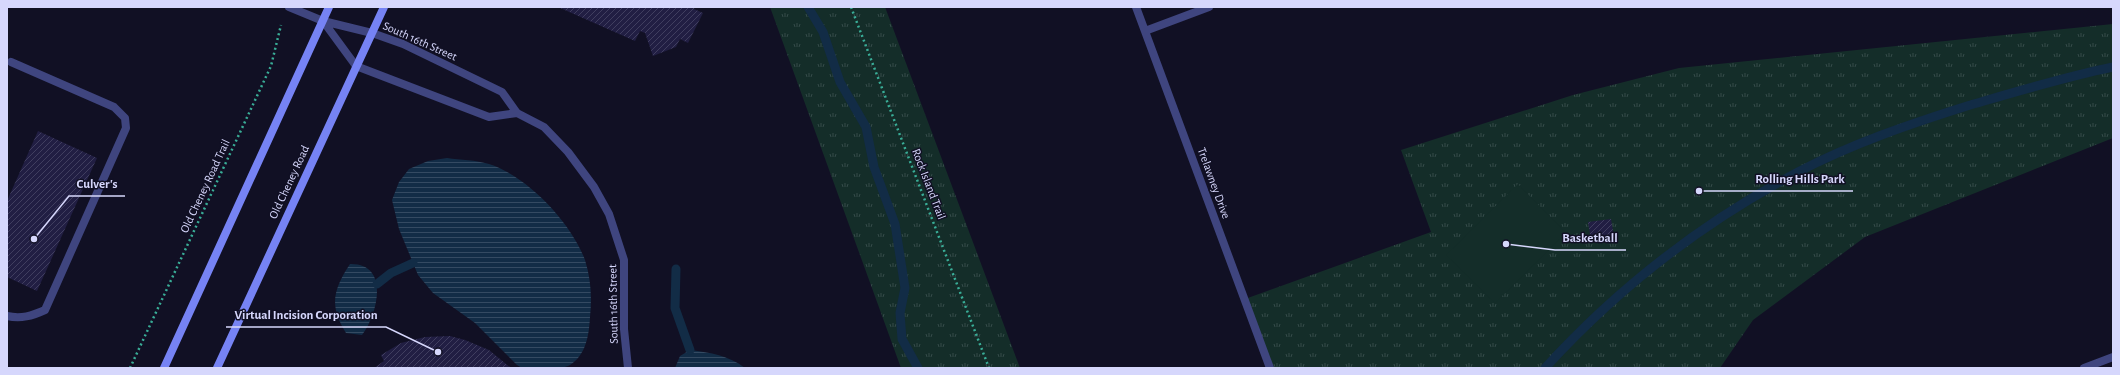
<svg xmlns="http://www.w3.org/2000/svg" width="2120" height="375" viewBox="0 0 2120 375" font-family="'Alegreya Sans',sans-serif">
	<defs>
		<pattern id="grass-tufts" width="24" height="20" patternUnits="userSpaceOnUse"><rect width="24" height="20" fill="#142d29"/><path d="M3 7l-1-3M5 7V3M7 7l1-3M15 17l-1-3M17 17v-4M19 17l1-3" fill="none" stroke="#354b49"/></pattern>
		<pattern id="water-rules" width="6" height="5" patternUnits="userSpaceOnUse"><rect width="6" height="5" fill="#122c46"/><path d="M0 2.5h6" fill="none" stroke="#344a62"/></pattern>
		<pattern id="building-hatch" width="6" height="6" patternUnits="userSpaceOnUse"><rect width="6" height="6" fill="#211e43"/><path d="M-1 1l2-2M0 6l6-6M5 7l2-2" fill="none" stroke="#403e5f"/></pattern>
	</defs>
	<rect width="100%" height="100%" fill="#111024"/>
	<path fill="url(#grass-tufts)" d="M770,7H885L1020,368H901Z
		M2113,24V138L1865,237L1753,320L1720,368H1270L1245,299L1431,232L1401,150L1573,95L1679,68Z"/>
	<path fill="#142d29" d="M1518,184L1566,233L1495,303L1446,255Z"/>
	<path fill="url(#water-rules)" d="M447,158C460,160 476,160 489,164C527,176 571,222 585,260C591,279 592,298 590,317C589,335 586,355 570,365C560,371 534,368 522,368L517,365L475,323L433,293L418,275L399,229L392,200L399,182L409,169L428,161Z
		M350,264C390,263 378,314 362,335L346,333C329,306 333,290 350,264Z
		M690,350C711,353 728,355 745,368H675L680,356Z"/>
	<g fill="none" stroke-linecap="round" stroke-linejoin="round">
		<path stroke="#122c46" stroke-width="9" d="M808,7L823,32L840,82L866,127L874,167L895,224L905,288L900,313L902,339L918,368
			M676,269L675,308L690,350
			M377,284L391,273L413,263
			M1545,368C1617,289 1703,222 1798,172C1851,144 1910,124 1967,106C2015,92 2064,77 2113,67"/>
	</g>
	<path fill="url(#building-hatch)" d="M558,7H695L694,9L703,13L688,43L680,39L676,47L653,56L645,33L640,31L635,41Z
		M38,131L97,158L37,291L7,277V201Z
		M1611,219L1614,237L1591,241L1588,222Z
		M450,336L465,340L489,350L511,368H374L384,361L381,355L401,343L425,337Z"/>
	<g fill="none" stroke-linecap="round" stroke-linejoin="round">
		<path stroke="#39ad97" stroke-width="2.5" stroke-dasharray="2 3" stroke-linecap="butt" d="M851,7L989,368
			M130,368L271,66L281,25"/>
		<path stroke="#3f457f" stroke-width="8" d="M372,33L403,44L502,92L517,113L544,127L568,152L594,187L609,214L624,260V329L628,368
			M356,66L489,117L517,113
			M7,316C21,319 32,316 45,310L126,128L125,118L114,107L11,62"/>
		<path stroke="#3f457f" stroke-width="8" d="M289,7L323,21L372,33
			M1136,7L1270,368
			M323,21L356,66
			M1145,31L1209,7
			M2084,368L2113,357"/>
		<path stroke="#7683f4" stroke-width="8" d="M164,368L329,7
			M217,368L384,7"/>
	</g>
	<g text-anchor="middle" stroke-width="3" stroke-linejoin="round" paint-order="stroke">
		<g font-size="12" fill="#d6d7fc" stroke="#111024">
			<text transform="translate(420 41) rotate(24)" y="4">South 16th Street</text>
			<text transform="translate(289 182) rotate(-65)" y="4">Old Cheney Road</text>
			<text transform="translate(1214 183) rotate(70)" y="4">Trelawney Drive</text>
			<text transform="translate(929 184) rotate(69)" y="4">Rock Island Trail</text>
			<text transform="translate(205 186) rotate(-65)" y="4">Old Cheney Road Trail</text>
			<text transform="translate(613 304) rotate(-91)" y="4">South 16th Street</text>
		</g>
	</g>
	<path fill="none" stroke="#d6d7fc" stroke-width="1.5" d="M1699 191L1747 191H1853M34 239L69 196H125M1506 244L1555 250H1626M438 352L386 327H226"/>
	<g fill="#d6d7fc" stroke="#111024" stroke-width="1.5">
		<circle cx="1699" cy="191" r="4"/>
		<circle cx="34" cy="239" r="4"/>
		<circle cx="1506" cy="244" r="4"/>
		<circle cx="438" cy="352" r="4"/>
	</g>
	<g font-size="13" text-anchor="middle" font-weight="bold" fill="#d6d7fc" stroke="#111024" stroke-width="3" stroke-linejoin="round" paint-order="stroke">
		<text x="1800" y="183">Rolling Hills Park</text>
		<text x="97" y="188">Culver's</text>
		<text x="1590" y="242">Basketball</text>
		<text x="306" y="319">Virtual Incision Corporation</text>
	</g>
	<rect width="2120" height="375" fill="none" stroke="#d6d7fc" stroke-width="16"/>
</svg>
